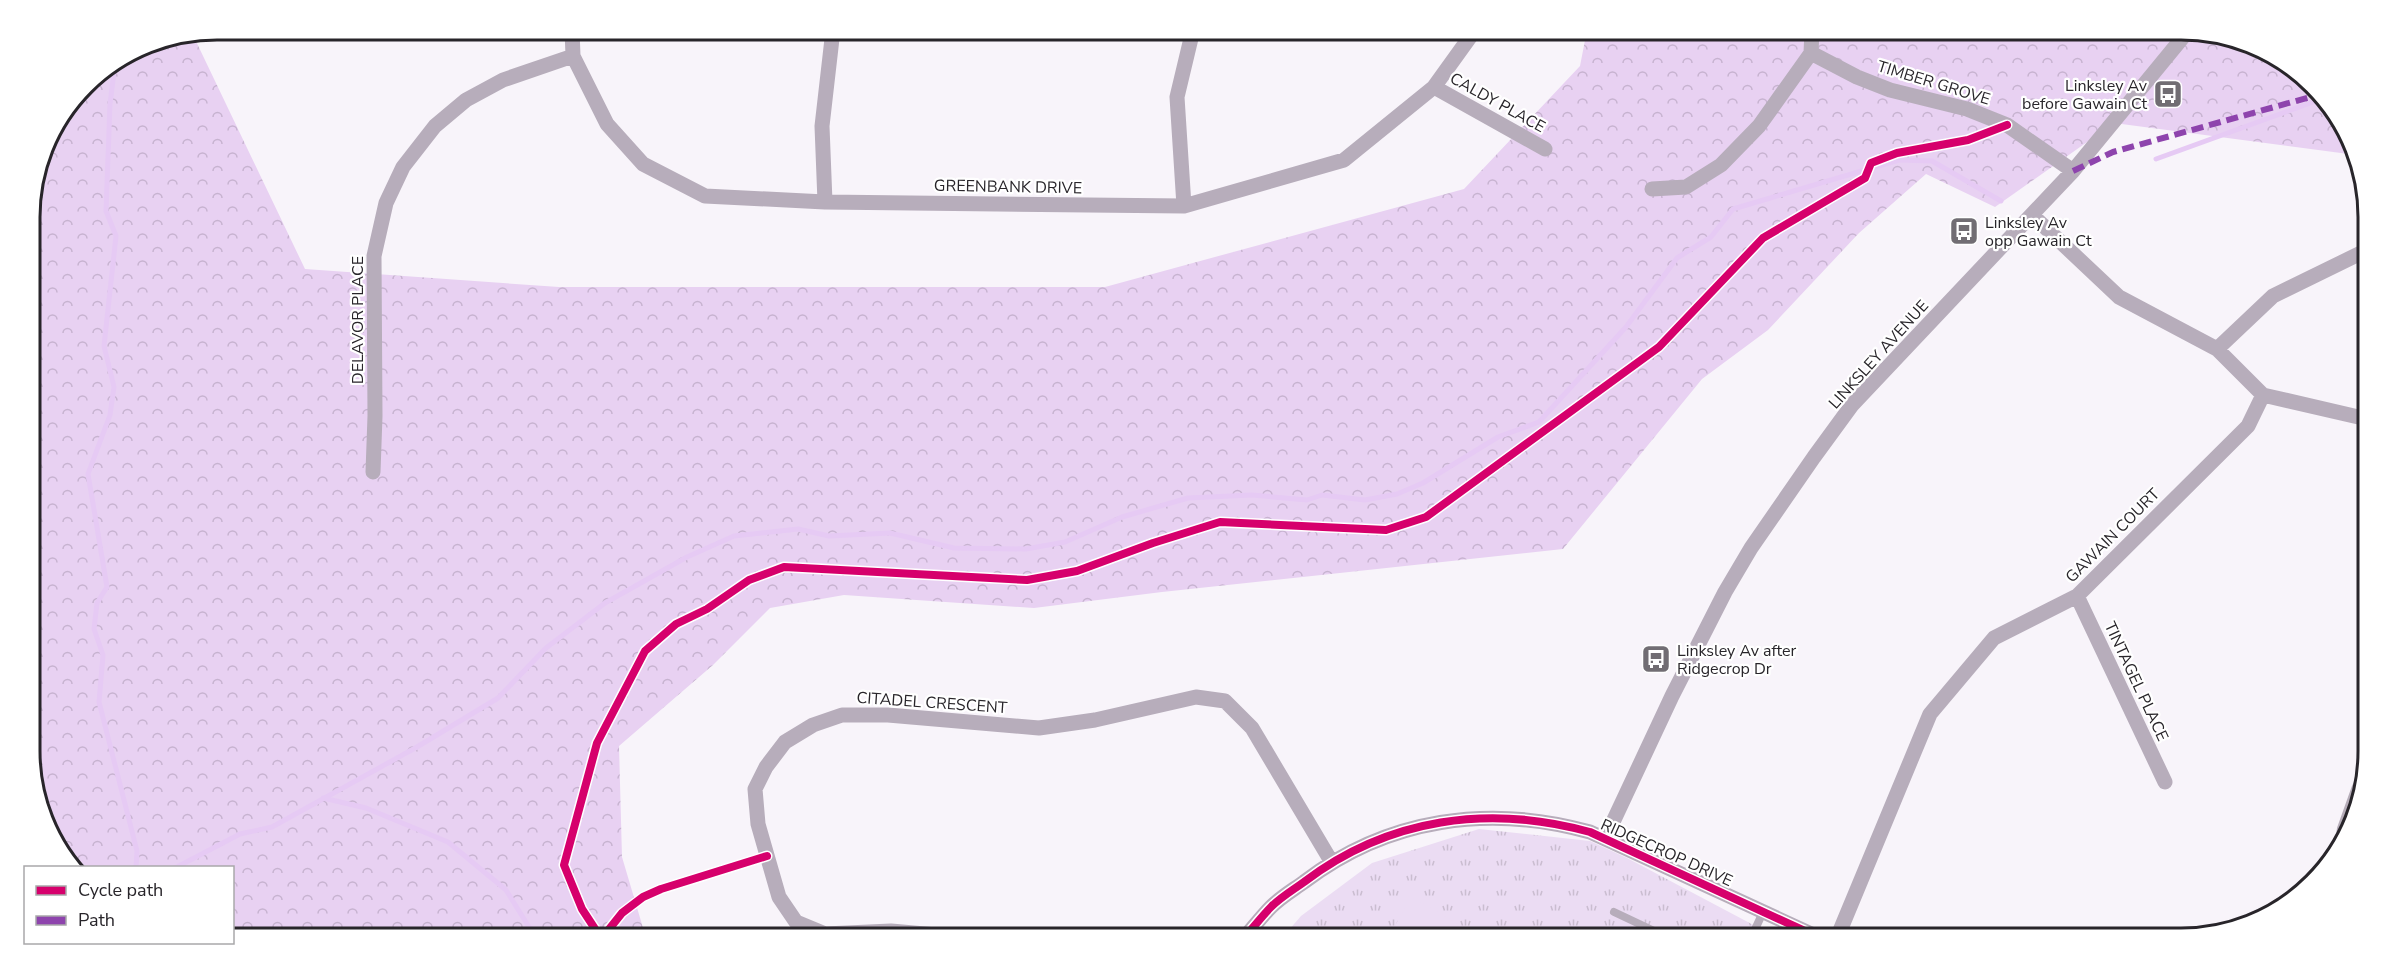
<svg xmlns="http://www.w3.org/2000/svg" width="2398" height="968" viewBox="0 0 2398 968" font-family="'Nunito Sans',sans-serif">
	<defs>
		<pattern id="forest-crowns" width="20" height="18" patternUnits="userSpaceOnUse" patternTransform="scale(1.5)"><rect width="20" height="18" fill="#e8d1f2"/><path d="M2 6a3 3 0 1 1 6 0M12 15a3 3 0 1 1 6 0" fill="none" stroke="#c7b3d0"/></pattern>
		<pattern id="park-tufts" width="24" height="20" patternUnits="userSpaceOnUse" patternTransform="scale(1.5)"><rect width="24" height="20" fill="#ebdcf3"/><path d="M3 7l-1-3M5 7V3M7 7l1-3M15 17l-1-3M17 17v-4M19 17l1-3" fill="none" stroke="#cabdd0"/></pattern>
	</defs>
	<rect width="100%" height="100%" fill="#f8f4fa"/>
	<path fill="url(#forest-crowns)" d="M1587,30H2180L2241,40L2322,94L2354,146L2356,155L2114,123L1995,207L1926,174L1859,233L1768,330L1702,379L1563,549L1162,592L1034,608L844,595L770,608L713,665L619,746L622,857L646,938H233L232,868L73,867L34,786L30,205L49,135L94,77L146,44L193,35L305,269L559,287H1105L1464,189L1580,66Z"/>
	<path fill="url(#park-tufts)" d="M1479,829L1590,841L1627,858L1778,938H1282L1301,916L1372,863Z"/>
	<path fill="#ebdcf3" d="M1411,897L1483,938H1388Z"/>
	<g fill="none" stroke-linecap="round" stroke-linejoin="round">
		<path stroke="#e6caf4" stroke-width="5" d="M115,64L110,104L106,211L116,236L104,346L114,387L110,415L88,474L107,587L97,603L94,629L103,655L99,702L137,851L136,868
			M2156,159L2324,98
			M323,798L366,808L448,842L506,890L529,927L544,938
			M175,868L240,834L272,827L417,747L498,698L546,648L605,603L687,557L734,536L798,529L829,536L890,533L954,548L1026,549L1065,542L1122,517L1188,498L1252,495L1307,500L1322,495L1365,500L1397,494L1423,483L1498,437L1539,422L1626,327L1677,258L1711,237L1733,209L1899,160L1932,161L2001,201"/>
		<path stroke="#b7adbb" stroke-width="8" d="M1614,912L1669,938
			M1751,938L1764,910"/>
		<path stroke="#b7adbb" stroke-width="15" d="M572,30L573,56L607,124L643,164L705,196L825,202L1184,206L1344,160L1434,87L1475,30
			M1811,53L1857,77L1890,90L1967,109L2007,125L2073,171
			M1811,53L1812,30
			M1434,87L1545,149
			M1652,189L1686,187L1721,165L1759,126L1811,53
			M825,202L822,126L833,30
			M1184,206L1177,97L1193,30
			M2217,349L2273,296L2367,250
			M2263,395L2367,419
			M373,472L375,416L374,256L386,203L403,167L435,126L466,100L503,80L573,56
			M2077,596L2165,782
			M1605,839L1672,696L1725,592L1751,548L1814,457L1852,405L2073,171L2188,31
			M970,938L891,931L825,934L796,922L779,897L758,824L755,789L766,767L785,742L813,725L842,715H888L1039,728L1095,720L1196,697L1225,701L1252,728L1331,861
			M1244,938C1253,928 1262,916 1271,907C1281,897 1293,890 1304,882C1388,818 1489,804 1590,832L1820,938
			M1837,938L1930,714L1994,638L2077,596L2248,426L2263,395L2217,349L2119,297L2032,215"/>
		<path stroke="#b6adb9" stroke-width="21" d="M2347,831L2362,789"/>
		<path stroke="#8e44ad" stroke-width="6" stroke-dasharray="12 6" stroke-linecap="butt" d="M2073,171L2113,152L2321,94"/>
		<g stroke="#fff" stroke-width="11">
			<path id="cycleway" d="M601,938L582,909L564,865L597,743L645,651L676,624L707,609L749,580L784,567L1027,580L1077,571L1153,543L1220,522L1386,530L1426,517L1659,347L1763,238L1865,178L1871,163L1897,153L1968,140L2007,125
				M602,938L622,913L643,897L661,889L767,856
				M1244,938C1253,928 1262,916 1271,907C1281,897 1293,890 1304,882C1388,818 1489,804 1590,832L1820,938"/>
		</g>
		<use href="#cycleway" stroke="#d6006c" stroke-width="8"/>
	</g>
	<defs>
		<g id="bus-square" transform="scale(1.5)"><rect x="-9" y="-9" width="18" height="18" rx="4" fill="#716d73" stroke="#fff"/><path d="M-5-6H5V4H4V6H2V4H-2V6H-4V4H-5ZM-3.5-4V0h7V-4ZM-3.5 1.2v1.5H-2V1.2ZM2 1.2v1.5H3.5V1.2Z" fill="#fff"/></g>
	</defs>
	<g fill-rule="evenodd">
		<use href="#bus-square" x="2168" y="94"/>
		<use href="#bus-square" x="1964" y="231"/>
		<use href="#bus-square" x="1656" y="659"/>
	</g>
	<g text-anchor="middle" stroke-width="4.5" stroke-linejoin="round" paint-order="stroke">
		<g font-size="16" fill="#28252a" stroke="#fff">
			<text transform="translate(1934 82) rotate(17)" y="6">TIMBER GROVE</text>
			<text transform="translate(1498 102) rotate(29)" y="6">CALDY PLACE</text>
			<text transform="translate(1008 186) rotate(1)" y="6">GREENBANK DRIVE</text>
			<text transform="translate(357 320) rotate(-90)" y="6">DELAVOR PLACE</text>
			<text transform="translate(1878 354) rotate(-48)" y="6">LINKSLEY AVENUE</text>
			<text transform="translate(2112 535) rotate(-45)" y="6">GAWAIN COURT</text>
			<text transform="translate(2137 681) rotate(65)" y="6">TINTAGEL PLACE</text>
			<text transform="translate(932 702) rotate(4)" y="6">CITADEL CRESCENT</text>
			<text transform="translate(1667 852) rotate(24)" y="6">RIDGECROP DRIVE</text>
		</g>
		<g font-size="16" fill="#28252a" stroke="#fff" text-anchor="start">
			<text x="2147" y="91" text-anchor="end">Linksley Av<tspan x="2147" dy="18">before Gawain Ct</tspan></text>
			<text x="1985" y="228">Linksley Av<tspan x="1985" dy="18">opp Gawain Ct</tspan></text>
			<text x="1677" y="656">Linksley Av after<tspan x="1677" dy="18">Ridgecrop Dr</tspan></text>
		</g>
	</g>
	<path d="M0 0H2398V968H0ZM217 40H2181A177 177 0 0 1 2358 217V751A177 177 0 0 1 2181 928H217A177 177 0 0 1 40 751V217A177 177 0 0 1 217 40Z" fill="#fff" fill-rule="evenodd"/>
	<path fill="none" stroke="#28252a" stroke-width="3" d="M217 40H2181A177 177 0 0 1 2358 217V751A177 177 0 0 1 2181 928H217A177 177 0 0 1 40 751V217A177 177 0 0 1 217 40Z"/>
	<rect x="24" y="866" width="210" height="78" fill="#ffffff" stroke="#a9a8aa" stroke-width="1.5"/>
	<rect x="36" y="886" width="30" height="9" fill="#d6006c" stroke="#a9a8aa" stroke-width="1.5"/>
	<text x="78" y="896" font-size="18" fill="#28252a">Cycle path</text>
	<rect x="36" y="916" width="30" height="9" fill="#8e44ad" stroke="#a9a8aa" stroke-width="1.5"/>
	<text x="78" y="926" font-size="18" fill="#28252a">Path</text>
</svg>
